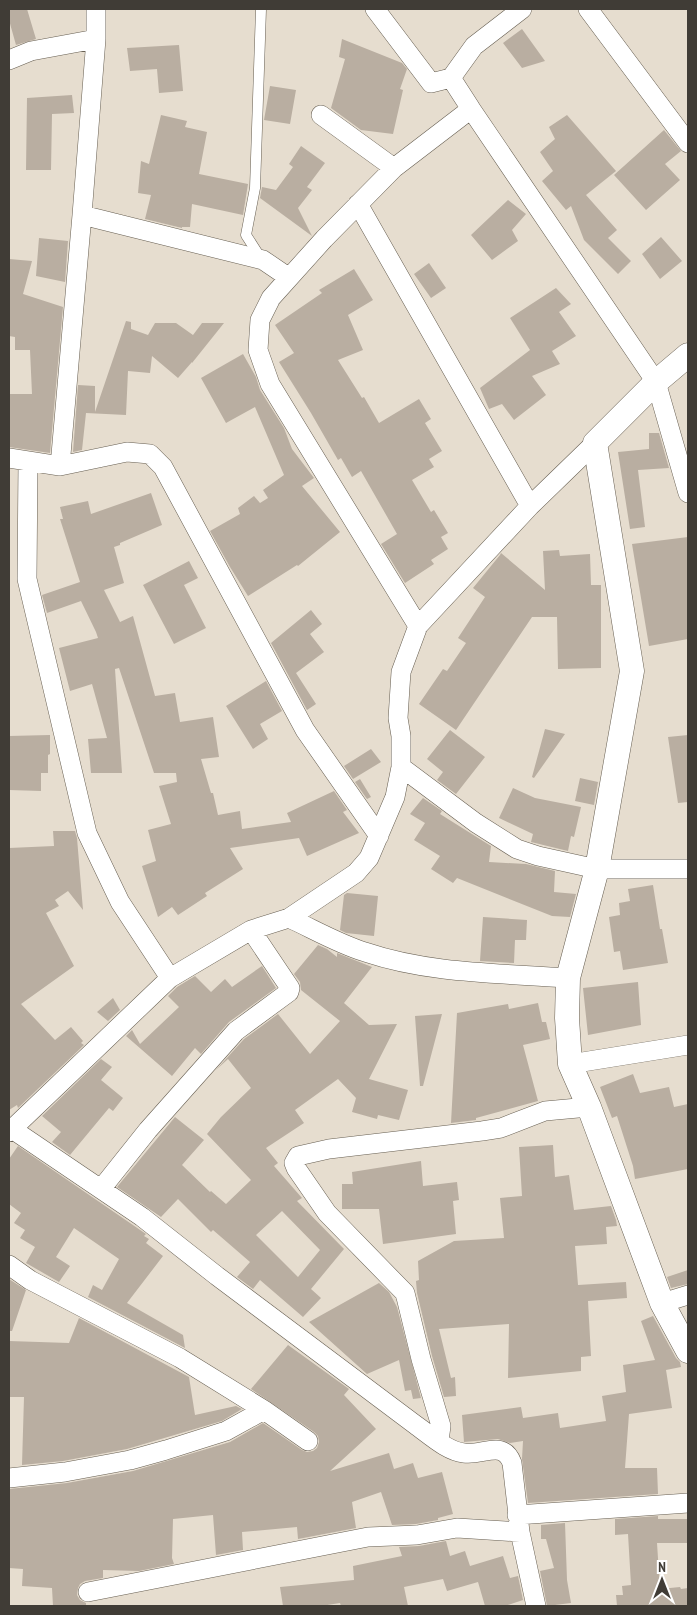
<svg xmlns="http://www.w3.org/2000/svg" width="697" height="1615" viewBox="0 0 697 1615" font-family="'PT Sans Narrow',sans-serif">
	<rect width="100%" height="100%" fill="#e6ddcf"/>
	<path fill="#b9aea1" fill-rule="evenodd" d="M9,9H27L36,39L16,45L9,20Z
		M522,29L545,61L522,68L503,43Z
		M342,39L402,63L407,69L400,89L403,90L393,134L361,130L331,108L345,59L339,57Z
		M179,45L183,91L159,93L157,69L130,71L127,48Z
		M270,86L296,90L290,124L264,120Z
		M72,95L74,113L52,114L51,170H26L27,98Z
		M161,115L187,121L185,127L207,132L199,174L248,184L243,215L192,204L190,227H182V228L145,219L151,195L138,193L141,161L149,164Z
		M567,115L616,171L586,195L617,230L608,238L631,261L618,274L584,240L571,206L566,210L542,181L553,171L540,152L555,139L549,127Z
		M664,130L681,151L665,164L680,180L646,210L614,175Z
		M301,146L325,163L307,187L312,190L298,208L312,236L260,198L262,187L276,190L293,167L289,164Z
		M508,200L526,214L512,230L518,241L492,260L471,235Z
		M661,237L682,261L660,279L642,254Z
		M39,238L68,241L65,282L36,276Z
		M9,259L32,261L23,294L63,307L50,453L9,447V394H32L30,350H15V337L9,336Z
		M429,263L446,288L431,298L414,274Z
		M354,269L373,300L348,315L363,350L338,360L362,398L364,397L379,423L419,399L431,419L425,423L442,451L429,459L434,467L412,480L431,512L434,510L448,533L441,537L448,549L431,560L434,564L405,583L381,544L397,534L361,471L352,477L341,458L338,460L311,413L279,362L294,353L275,325L322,293L319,290Z
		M556,288L571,304L559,312L576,336L552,351L560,364L532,376L546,395L514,420L502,404L489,409L480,388L530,350L510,318Z
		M126,321L131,322V329L148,335L155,323H176L193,335L202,323H224L192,363V362L178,378L152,356L150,373L128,371L126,415L86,413L82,450L73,452L78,385L95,386V412Z
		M243,354L256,377L260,390L284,428L292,449L314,478L302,486L340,532L298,566L297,565L248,596L230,567L210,531L240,514L238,508L254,496L260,503L268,498L263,490L284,475L255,407L226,423L201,378Z
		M649,433H659L669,468L638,470L645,527L630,529L618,452L649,449Z
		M151,493L162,525L120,543V545L114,547L124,583L104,590L120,622L133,616L155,696L175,693L180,722L213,717L219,757L201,759L211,793H213L218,815L240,811L242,829L291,822L287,813L334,791L347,810L343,812L359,833L307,856L299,838L230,848L243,869L205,893L207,896L178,915L172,907L158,917L142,866L156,861L148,830L171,824L159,786L177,782L176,773H154L119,668L115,669L122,773H91L88,739L107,738L92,684L70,691L59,648L98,638L96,632L81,601L47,613L42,595L80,582L60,519H63L60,507L88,501L91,514Z
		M688,537V639L649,646L632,544Z
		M559,550L560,556L590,554L591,585H601V668L558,669L557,617H532L456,730L419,704L443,669L447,671L466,643L458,638L485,597L473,588L500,555L501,553L545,590L543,551Z
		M189,561L198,578L184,585L206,628L174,644L143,585Z
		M311,610L322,624L310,634L324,652L296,673L316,704L307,710L271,643Z
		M266,681L282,711L260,724L268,739L253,749L226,706Z
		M545,729L565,734L534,778L532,777Z
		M450,730L485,757L456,794L437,780L443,772L427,759Z
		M50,735V754L48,755V773H41V791L9,790V736Z
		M688,735V802L678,803L668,737Z
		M371,749L381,762L353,779L344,766Z
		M580,778L598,782L594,805L575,801Z
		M360,779L371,797L367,799L355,782Z
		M513,788L535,798L581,807L574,837L571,836L568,851L531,842L533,834L499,818Z
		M423,798L442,811L440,814L491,846L489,862L526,864L555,871L554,892L576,894L570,917L552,916L457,878L453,883L431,869L440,856L414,840L425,823L410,814Z
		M53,831H75L77,838L83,910L68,891L55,900L59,906L46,913L74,966L21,1004L55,1040L71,1027L83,1041L81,1043L84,1045L18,1108L17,1105L9,1110V848L54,846Z
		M653,885L660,929H662L668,963L623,970L620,951L614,952L609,917L620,915L619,903L630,901L628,889Z
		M347,893L378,896L374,936L346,933L340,930L344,895Z
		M483,917L527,920L526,940H515L514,963L480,961Z
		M318,945L327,949L337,957V953L372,967L344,1003L369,1025L397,1024L369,1079L408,1090L399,1120L378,1115L377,1119L352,1112L356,1098L338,1079L295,1110L304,1123L266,1148L278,1163L274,1166L302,1198L297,1201L344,1249L311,1289L321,1298L303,1317L260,1280L253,1289L237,1277L250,1262L213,1230L211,1232L178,1199L161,1217L117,1187L175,1117L204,1140L182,1165L210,1192L211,1191L226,1204L251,1180L207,1134L221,1117L251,1088L228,1059L216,1070L244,1039L278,1014L310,1054L340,1021L301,990L300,982L294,974ZM282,1211L320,1250L298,1277L256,1235Z
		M262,966L276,988L229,1022L201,1054L195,1048L172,1076L126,1036L132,1030L140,1044L179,1007L168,996L177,987L195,976L211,992L225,979L232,987Z
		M638,982L641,1025L588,1035L583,988Z
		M113,998L120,1010L108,1021L97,1012Z
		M538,1003L542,1022H546L550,1039L523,1045L538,1101L476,1118V1120L451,1123L457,1013L508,1004L509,1009Z
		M442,1014L423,1086H420L415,1016Z
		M101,1059L112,1067L101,1080L123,1098L113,1111L109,1108L70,1155L52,1142L61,1132L42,1116Z
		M633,1074L640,1093L669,1087L674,1107L688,1104V1169L635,1179L633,1166L617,1116L612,1118L600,1087Z
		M553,1145L555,1177L569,1175L574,1210L611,1206L616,1220L617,1226L606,1227L607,1244L575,1246L578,1285L626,1282L627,1298L588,1301L591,1356L581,1357V1371L508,1378L509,1324L439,1329L451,1378L455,1377L456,1396L444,1397L432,1356L417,1293L416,1281L419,1280L418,1261L454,1241L504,1238L500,1198L522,1196L519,1147Z
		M18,1146L146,1234L144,1236L149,1239L146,1243L163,1256L127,1303L183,1335L185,1348L88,1297L93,1285L102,1290L119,1259L74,1228L56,1257L70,1266L59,1282L26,1263L35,1247L20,1238L25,1230L14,1223L21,1213L9,1204V1159Z
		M421,1161L423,1186L457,1182L459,1200L453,1201L456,1234L383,1244L379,1209H342V1184H353L352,1172Z
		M688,1270V1284L671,1288L667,1277Z
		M9,1279L26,1290L12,1331H9Z
		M379,1283L389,1292L397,1307L421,1398L413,1399L411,1390L405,1391L399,1360L367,1374L309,1322Z
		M653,1316L676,1358L680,1362L681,1367L666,1370L672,1408L629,1414L625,1468H657L658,1494L528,1503L522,1459L523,1441L510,1443L498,1439L464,1442L462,1415L521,1407L523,1418L558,1413L560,1428L606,1421L602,1396L626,1392L623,1365L655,1360L641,1321Z
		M79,1318L189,1377L195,1415L236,1406L242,1409L222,1421L127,1449L63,1461L22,1465L24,1397H9V1341L69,1343Z
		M288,1345L349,1389L344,1395L376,1429L330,1471L389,1453L394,1469L413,1463L418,1478L442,1472L453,1514L438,1518V1520L416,1524L392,1525L381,1492L352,1502L356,1528L298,1539L297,1527L242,1532L243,1550L216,1555L213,1515L173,1519L172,1558L174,1564L139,1571L103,1570V1578L85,1581L80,1584L78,1588L77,1595L80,1600L86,1603V1606H53L52,1588L22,1586L23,1569L9,1568V1489L67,1483L133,1471L230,1442L263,1423L302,1450L307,1452L313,1451L317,1448L319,1442L318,1436L314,1432L251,1389Z
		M658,1516V1519H688V1543H657L660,1589L680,1587L681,1589L688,1588V1606H617L616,1595H623L622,1586L631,1585L628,1534L615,1535V1519Z
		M565,1523L567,1580L571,1603L547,1606L540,1571L554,1568L546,1539H541V1525Z
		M446,1541L450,1556L465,1551L470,1566L503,1556L510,1578L518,1576L523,1600L505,1606H485L478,1582L447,1591L443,1579L404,1587L408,1606H341L340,1603L321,1606H283L280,1587L354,1580L353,1566L402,1556L399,1547L419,1546Z"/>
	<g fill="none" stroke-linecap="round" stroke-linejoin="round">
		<g stroke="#675f52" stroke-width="11">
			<path id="service" d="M261,9L255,188L246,235L262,260"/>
		</g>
		<g stroke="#675f52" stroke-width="20">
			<path id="minor" d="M375,9L431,83L451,78L471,109L656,382L688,493
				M588,9L688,143
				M9,60L31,51L96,39
				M451,78L474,46L522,9
				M321,115L394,168
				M358,204L530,506
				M82,215L263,260L288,277
				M9,458L60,466L127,452L150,454L163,467L305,730L379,836
				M28,462L27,579L87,833L120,902L170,978
				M60,466L82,215L96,39V9
				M418,626L270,384L258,350L260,320L271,298L324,239L394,168L471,109
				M401,767L476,823L517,849L538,856L597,869H688
				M289,918C313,929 339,944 365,952C430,974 500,973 568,978
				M570,1064L688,1045
				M12,1129L142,1217L217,1276L417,1426C431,1436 447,1451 464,1453C483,1456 503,1439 512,1463L520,1532L536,1606
				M9,1132L170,978L251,930L289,918L356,873L369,858L395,797L401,767V736L398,718L401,672L418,626L530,506L595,443
				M101,1189L148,1130L236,1031L289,992L290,988L251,930
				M9,1265L30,1280L180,1358L264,1410L308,1441
				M662,1303L688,1295
				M439,1441L441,1426L421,1359L405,1293L327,1213L296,1168L294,1163L298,1156L329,1149L482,1131L501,1128L545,1111L589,1107
				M9,1478L65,1472L130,1460L166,1450L226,1431L264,1410
				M517,1515L688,1503
				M88,1592L368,1537L417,1535L457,1528L520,1532"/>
		</g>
		<g stroke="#675f52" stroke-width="25">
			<path id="tertiary" d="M688,355L656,382L595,443L632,671L597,869L568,978L567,1018L570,1064L589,1107L662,1303L688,1351"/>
		</g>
		<use href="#service" stroke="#fff" stroke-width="10"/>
		<use href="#minor" stroke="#fff" stroke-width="19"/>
		<use href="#tertiary" stroke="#fff" stroke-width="24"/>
	</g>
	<rect width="697" height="1615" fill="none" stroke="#403c36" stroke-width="20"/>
	<g transform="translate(662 1580)" stroke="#ffffff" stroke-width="4" paint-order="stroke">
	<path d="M0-4L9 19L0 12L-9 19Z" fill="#403c36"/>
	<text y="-8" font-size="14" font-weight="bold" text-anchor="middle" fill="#403c36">N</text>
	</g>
</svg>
